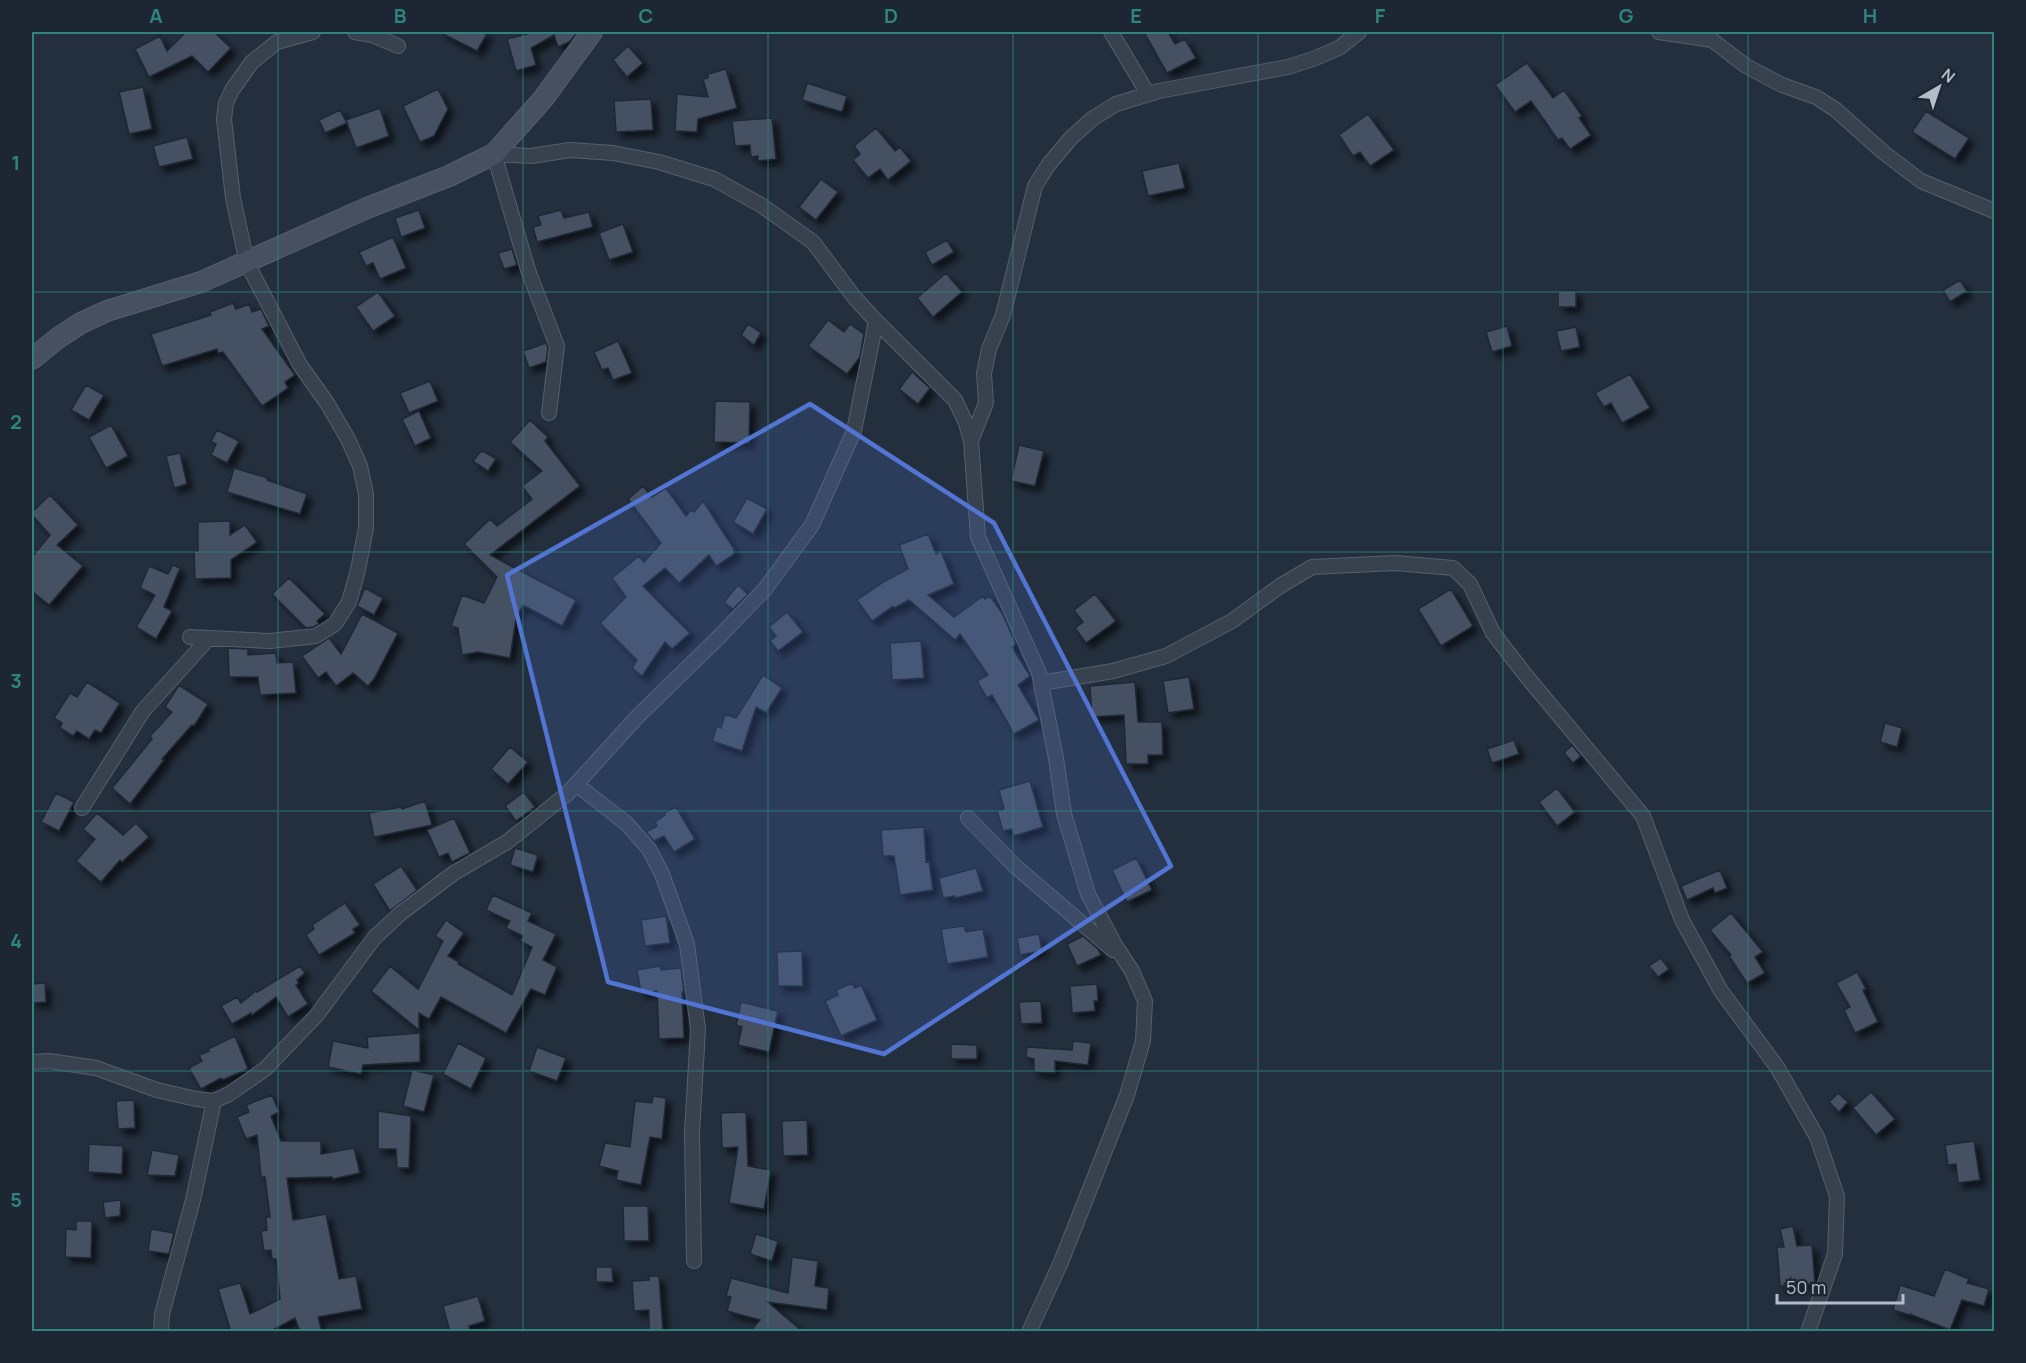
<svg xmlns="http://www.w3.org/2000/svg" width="2026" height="1363" viewBox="0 0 2026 1363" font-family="Manrope,sans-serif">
	<defs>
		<filter id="shadow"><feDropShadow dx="5.5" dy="5.5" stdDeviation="3" flood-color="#0009"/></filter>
	</defs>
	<rect width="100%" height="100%" fill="#242f3e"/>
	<path fill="#455162" stroke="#1f2835" stroke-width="1.5" filter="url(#shadow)" d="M186,32H214L231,48L208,72L192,56L149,77L135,49L160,36L167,51Z
		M439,32H488L477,51Z
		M535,32H578L569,42L558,47L554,35L531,48L536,65L516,71L507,39Z
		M1144,32H1168L1175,44L1185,39L1196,58L1167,73Z
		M628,46L643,63L627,77L613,60Z
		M1527,63L1553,98L1564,90L1582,116L1579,118L1591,135L1570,149L1562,138L1558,140L1531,101L1515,112L1495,85Z
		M726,69L737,108L698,119L697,132L675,131L677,94L708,97L703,79L708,78V74Z
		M807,83L847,96L842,112L802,100Z
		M143,87L152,129L129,134L119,92Z
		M438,89L448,109L434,136L420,142L403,106Z
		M651,99L653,130L616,132L614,101Z
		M380,108L389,136L356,148L346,120Z
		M340,110L347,123L325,133L319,120Z
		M1926,111L1969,138L1955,159L1912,132Z
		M1368,114L1394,150L1370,166L1360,152L1353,156L1339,135Z
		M772,118L776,159L758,161V156L751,157L750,145L735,146L732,121Z
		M876,128L895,151L900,147L911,161L888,180L880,169L868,178L853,160L860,154L854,146Z
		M187,137L193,159L159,167L153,146Z
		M1179,163L1185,188L1148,196L1142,171Z
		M821,179L838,192L816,220L799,207Z
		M419,210L425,228L401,237L395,218Z
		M561,210L564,218L589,212L593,227L537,242L533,227L541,225L538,216Z
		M623,224L633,252L609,260L599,233Z
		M393,237L406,268L380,279L373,263L366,266L359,252Z
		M947,240L954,252L932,265L925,252Z
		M512,249L517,265L504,269L498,253Z
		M946,273L962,292L933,317L917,298Z
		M1960,280L1967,291L1950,302L1943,290Z
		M1558,291H1576V307H1558Z
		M378,292L395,316L373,331L356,307Z
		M233,303L236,309L249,304L252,312L261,309L269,326L262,329L295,375L285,382L288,388L262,406L223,352L218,353L217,349L162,366L151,334L211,315L210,312Z
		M828,320L844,332L850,324L864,334L860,357L847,374L808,346Z
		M748,324L761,333L754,345L741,335Z
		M1507,326L1512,346L1492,352L1486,332Z
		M1576,327L1580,347L1561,351L1556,331Z
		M618,341L632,373L613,380L608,368L602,370L594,352Z
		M546,343L548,347L546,362L529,368L523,351Z
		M912,372L930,388L918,404L899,389Z
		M1630,374L1650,408L1622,423L1611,403L1604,407L1595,393Z
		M430,381L438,401L409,413L400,393Z
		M86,385L104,395L89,420L71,410Z
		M715,401L750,402L749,443L714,442Z
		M419,411L431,438L415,446L402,419Z
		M530,420L548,437L545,441L580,486L490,555L576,600L562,626L523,605L516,618L510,658L478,652L462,655L458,628L451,626L462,595L484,603L497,577L464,544L490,519L497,526L532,499L522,486L542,471L510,442Z
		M111,425L128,456L106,468L89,437Z
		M217,430L239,441L227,463L211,455L216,444L211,442Z
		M1019,445L1044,451L1035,486L1011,481Z
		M480,452H485L496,459L488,471L473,461Z
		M180,453L187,484L174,488L166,456Z
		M234,468L268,478L267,480L307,494L300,514L227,492Z
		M643,486L652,497L666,488L686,516L691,510L694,512L703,501L734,549V554L716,566L709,555L679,583L665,568L643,586L690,633L672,649L665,642L642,676L632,668L637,660L600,623L626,597L612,578L639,556L644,562L661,543L628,499Z
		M50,495L78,525L57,545L83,566L49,605L32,591V557L50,535L32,515V512Z
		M747,498L767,509L753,534L733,522Z
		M230,521V535L245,525L257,542L231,560V578L195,579L194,551H198V522Z
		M928,534L936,554L941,551L954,584L928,595L954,617L983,596L985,599L990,596L1002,613L1016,644L1012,647L1030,676L1018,685L1039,720L1014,734L992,695L987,698L977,681L988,675L960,634L955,640L909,600L894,608L893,606L872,621L857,600L885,581L908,569L899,545Z
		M173,565L180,568L164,607L172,611L156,639L136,627L155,595L140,588L149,566L168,574Z
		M289,578L325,614L317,621L319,624L313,627L306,628L272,594Z
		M738,585L748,594L733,609L724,602Z
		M365,588L383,598L374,615L357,606Z
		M1451,589L1473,626L1441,646L1418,609Z
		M1095,594L1116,621L1086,643L1075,628L1083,622L1074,610Z
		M787,612L803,632L778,651L770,641L776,636L769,627Z
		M362,614L398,633L374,679L368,686L353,673L336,686L326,672L318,678L302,656L329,638L341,654Z
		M921,641L924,678L892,680L890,643Z
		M228,648L248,649V655L276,653L277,663L293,662L296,693L260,695L258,677H229Z
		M763,675L782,688L766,713L756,707L742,751L712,741L717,726L721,728L725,714L736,718Z
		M1189,677L1194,709L1168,713L1163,681Z
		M87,682L120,703L101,733L95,730L89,739L77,731L73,736L60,728L62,723L54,718L70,693L77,697Z
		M1135,682L1138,722H1162L1163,755H1148V764H1126L1124,715L1092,717L1090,686Z
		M179,685L208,704L194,726L192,725L162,759L164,760L130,804L112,788L152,739L150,736L172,712L165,707Z
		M1885,723L1902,728L1897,747L1880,742Z
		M1514,740L1519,754L1492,763L1487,749Z
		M1572,745L1581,756L1573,763L1564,753Z
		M510,747L528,762L508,784L491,769Z
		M1030,781L1043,827L1014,836L1012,829L1003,831L997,811L1004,809L999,790Z
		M1557,788L1575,812L1557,826L1539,802Z
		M524,792L535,807L516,821L505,806Z
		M56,793L74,802L59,831L41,822Z
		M425,801L432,825L374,837L369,813L401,807L402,809Z
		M676,807L695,839L674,852L664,836L654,841L646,832L657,826L655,822L665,815L664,813Z
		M97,813L123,835L136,823L149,837L122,862L120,860L101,882L76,861L95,839L83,829Z
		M454,818L470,853L452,862L448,853L439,857L427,830Z
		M924,827L926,862L929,861L933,890L900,895L894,856H883L881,830Z
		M515,848L538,855L533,872L510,865Z
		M1136,858L1152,890L1127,902L1112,870Z
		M401,866L417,890L390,911L373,884Z
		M976,868L983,891L955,898V896L943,898L939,878Z
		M1720,870L1727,888L1715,893L1713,888L1687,900L1681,886Z
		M493,895L532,913L528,921L556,934L543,960L557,967L545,995L531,989L506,1033L441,997L429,1019L419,1013V1030L371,991L390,966L418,989L443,941L435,936L446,920L464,933L448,956L459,962L458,964L512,995L532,947L520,941L523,936L506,928L510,921L486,910Z
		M345,903L360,925L353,929L355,933L319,955L306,935L314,929L312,925Z
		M1731,913L1763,952L1755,957L1765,973L1747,983L1729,956L1731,955L1710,930Z
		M666,916L670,943L645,946L641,920Z
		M964,926L966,932L983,929L988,957L947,964L941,929Z
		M1039,934L1042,951L1020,955L1017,938Z
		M1083,936L1098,949L1101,955L1077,966L1067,944Z
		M802,951L803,986H778L777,952Z
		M1661,958L1669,969L1658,977L1649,966Z
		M300,966L305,973L297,980L299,983L296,985L308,1004L288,1017L276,997L252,1015L251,1013L232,1024L221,1006L237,997L241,1003L256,991L257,992Z
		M660,966L661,970L681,968L684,992H682L684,1038L659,1039L657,991L641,993L637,970Z
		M1857,972L1866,989L1863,990L1878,1022L1855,1033L1844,1010L1850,1007L1836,983Z
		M45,983L46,1002L32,1003V984Z
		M852,983L855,988L861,985L877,1020L841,1036L825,1001L838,995L836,990Z
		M1097,984L1098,1001H1094L1095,1011L1072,1013L1070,986Z
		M1041,1001L1042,1023L1021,1024L1019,1002Z
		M741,1002L778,1011L769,1052L738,1045L742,1027L736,1025Z
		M420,1033V1062L363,1065L361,1074L328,1067L333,1041L368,1048L367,1037Z
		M235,1036L248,1069L222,1080L221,1078L201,1089L189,1068L202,1061L199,1055L209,1051L208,1049Z
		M1073,1041L1091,1043L1088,1065L1055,1061V1073L1034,1072V1059L1026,1057L1027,1047L1072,1050Z
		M458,1043L486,1058L471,1089L443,1074Z
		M951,1044L977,1045V1059H951Z
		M537,1047L566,1058L557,1081L529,1071Z
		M412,1070L434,1075L424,1112L403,1106Z
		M1871,1092L1895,1119L1876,1135L1853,1108Z
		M1838,1093L1848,1102L1839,1112L1829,1102Z
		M272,1095L279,1112L271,1116L281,1141H321V1154L354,1148L360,1173L333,1179L332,1177L287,1178L293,1220L326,1214L339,1279L356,1276L362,1309L318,1317L322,1332H300L295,1318L269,1332H231L218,1289L240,1283L250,1314L280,1299L276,1259H272L271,1250L264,1251L261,1231L267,1230L266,1217H270L265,1177H261L257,1135L246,1139L237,1117L249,1112L246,1105Z
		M653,1096L666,1098L662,1139L650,1137L641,1185L616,1180L618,1171L599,1166L605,1143L630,1147L635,1101L652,1103Z
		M134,1100L135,1128L118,1129L116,1101Z
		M378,1111L411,1116L409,1168H397L396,1149H378Z
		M746,1112L748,1166L771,1170L764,1209L729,1203L738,1147L722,1148L721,1113Z
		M807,1120L808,1155L783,1156L782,1121Z
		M1974,1141L1980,1180L1958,1183L1956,1164L1948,1165L1945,1145Z
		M89,1144L123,1146L122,1174L88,1172Z
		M152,1150L179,1155L175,1176L147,1175Z
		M121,1200L120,1216L105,1218L103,1202Z
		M623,1206H648L649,1241H624Z
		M76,1221H92L91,1258L65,1257L66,1229L76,1230Z
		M1793,1226L1797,1246L1812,1245L1815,1284L1780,1286L1777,1247H1784L1780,1229Z
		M151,1229L174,1233L169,1254L148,1251Z
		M756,1234L778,1241L772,1261L750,1254Z
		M792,1257L818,1261L815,1286L829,1288L827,1310L768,1302L803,1332H750L760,1320L727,1311L731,1297L726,1296L731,1278L788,1293Z
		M596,1267H612L613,1282H596Z
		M1945,1269L1969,1279L1967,1283L1989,1289L1984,1306L1962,1300L1950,1330L1910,1314V1315L1893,1310L1900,1285L1934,1296Z
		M649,1276H659L663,1332H649V1310L634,1311L632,1281L649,1280Z
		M478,1296L485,1321L469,1326L471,1332H450L443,1306Z"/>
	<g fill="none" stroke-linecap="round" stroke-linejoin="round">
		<g stroke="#565f6c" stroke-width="16">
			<path id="street" d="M355,32L372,35L398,46
				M1111,32L1148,94
				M1659,32L1712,40L1746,66L1782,85L1816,97L1836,110L1883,152L1921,181L1994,211
				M549,413L557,346L528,270L494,154L531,156L570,150L613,153L659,162L714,179L761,205L813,242L854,297L876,321L955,400L966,423L971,441L978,537L1039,673L1056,758L1064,814L1088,894L1115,945L1132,971L1145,1001L1143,1041L1127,1095L1061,1262L1029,1332
				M971,441L986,403L984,373L989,349L1003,315L1035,186L1049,164L1071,138L1092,119L1116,104L1159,91L1288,67L1313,59L1339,48L1359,32
				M190,637L270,641L316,636L335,624L349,602L358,570L366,528V494L360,466L348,439L327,403L300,365L247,263L233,198L224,119L226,103L232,90L252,62L277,42L313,32
				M1041,683L1113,671L1166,656L1232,621L1280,586L1312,567L1395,563L1453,568L1470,584L1493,633L1527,677L1643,816L1682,920L1721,991L1777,1067L1817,1137L1837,1196L1835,1254L1808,1332
				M576,784L627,824L649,849L662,874L687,944L698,1029L692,1133L694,1261
				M82,808L143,711L209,638
				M968,818L1015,866L1113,950
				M32,1062L49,1061L96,1068L157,1090L196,1099L214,1101L229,1094L265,1069L316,1016L375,937L401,913L454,873L507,842L567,794L639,715L717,639L765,589L812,525L854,431L876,321
				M161,1332L162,1314L193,1200L214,1101"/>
		</g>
		<g stroke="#565f6c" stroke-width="22">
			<path id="secondary" d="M32,359L58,338L81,323L107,311L201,282L367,208L449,176L494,154L543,99L592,32"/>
		</g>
		<use href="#street" stroke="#38414e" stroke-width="14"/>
		<use href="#secondary" stroke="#465061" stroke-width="20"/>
	</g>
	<path fill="#5274d3" fill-opacity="0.2" stroke="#5274d3" stroke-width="4.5" stroke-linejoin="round" d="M810,404L994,523L1171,866L884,1054L608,982L507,575Z"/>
	<path fill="none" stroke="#308480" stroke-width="1.5" stroke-opacity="0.55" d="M278,32V1332M523,32V1332M768,32V1332M1013,32V1332M1258,32V1332M1503,32V1332M1748,32V1332M32,292H1994M32,552H1994M32,811H1994M32,1071H1994"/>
	<rect width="2026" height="1363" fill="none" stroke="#1d2633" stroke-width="66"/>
	<g transform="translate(1939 87) rotate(39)" stroke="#1d2633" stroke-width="4.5" paint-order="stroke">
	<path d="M0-4.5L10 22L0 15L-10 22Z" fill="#b4bcc9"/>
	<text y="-9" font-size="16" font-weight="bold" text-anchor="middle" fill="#b4bcc9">N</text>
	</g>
	<path d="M1777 1294v9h126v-9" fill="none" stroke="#b4bcc9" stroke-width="3"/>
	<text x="1786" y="1294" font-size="18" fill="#b4bcc9" stroke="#1d2633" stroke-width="4.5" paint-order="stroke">50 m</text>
	<rect x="33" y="33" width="1960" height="1297" fill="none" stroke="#308480" stroke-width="2"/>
	<g font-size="20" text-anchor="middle" font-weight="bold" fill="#308480">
		<text x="156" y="23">A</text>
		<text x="400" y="23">B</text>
		<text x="646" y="23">C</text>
		<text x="891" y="23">D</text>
		<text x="1136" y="23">E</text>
		<text x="1380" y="23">F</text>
		<text x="1626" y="23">G</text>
		<text x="1870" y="23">H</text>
		<text x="16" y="170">1</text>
		<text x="16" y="429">2</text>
		<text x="16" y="688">3</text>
		<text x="16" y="948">4</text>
		<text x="16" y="1207">5</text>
	</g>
</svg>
